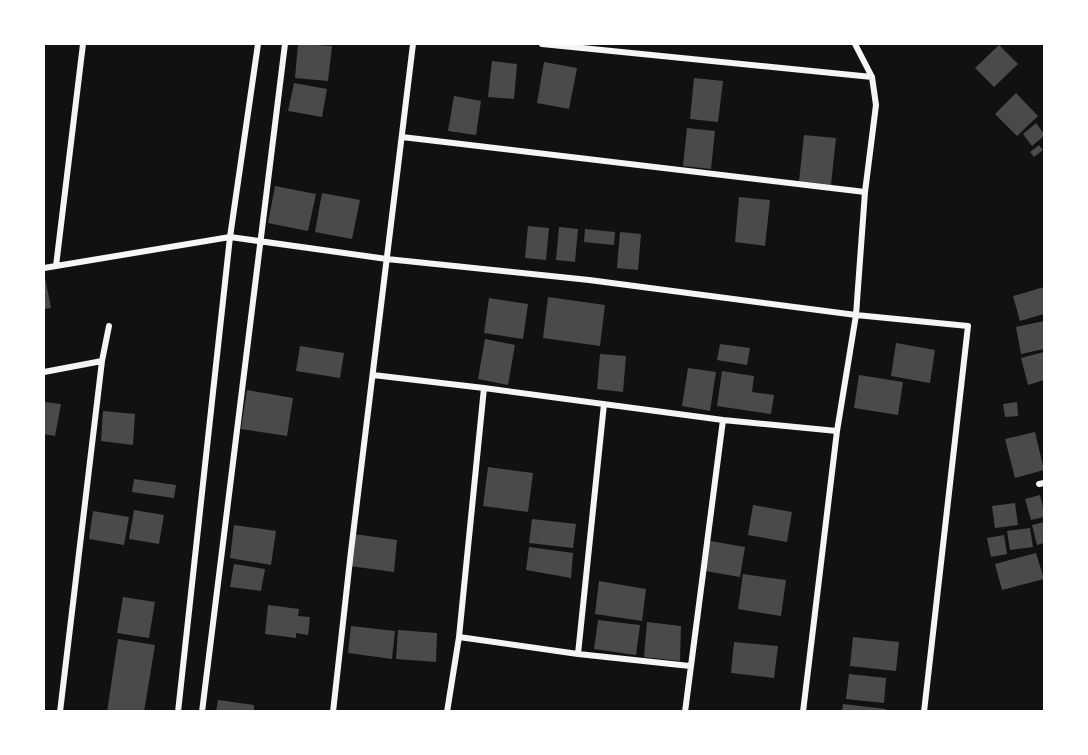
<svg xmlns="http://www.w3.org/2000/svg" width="1088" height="755" viewBox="0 0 1088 755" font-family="Poppins,sans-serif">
	<rect width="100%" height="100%" fill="#111"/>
	<path fill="#4a4a4a" d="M298,44L332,46L328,81L295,78Z
		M999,45L1018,64L994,87L975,68Z
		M492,61L517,64L514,99L488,97Z
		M544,62L577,68L569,109L537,103Z
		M694,78L723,81L718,122L690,119Z
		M294,83L327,89L322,117L288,111Z
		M1016,93L1038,116L1017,136L995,114Z
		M454,96L481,101L476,135L448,131Z
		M1036,123L1044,134V136L1032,146L1023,134Z
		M687,128L715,131L711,169L683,166Z
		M804,135L836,138L831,185L799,181Z
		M1039,145L1043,150L1034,157L1030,152Z
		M275,186L316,194L308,231L268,223Z
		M322,193L360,200L352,239L315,232Z
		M739,197L770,200L765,246L735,242Z
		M528,226L549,228L546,260L525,258Z
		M559,227L578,229L575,262L556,260Z
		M585,229L615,232L614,245L584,242Z
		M620,232L641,234L638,270L617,268Z
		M45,277L51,308L44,309V277Z
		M1044,287V314L1020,321L1013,296Z
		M548,297L605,305L600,346L543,338Z
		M489,298L528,304L523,339L484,333Z
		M1044,321V349L1021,354L1016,327Z
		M485,339L515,345L508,385L478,379Z
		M896,343L935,350L930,383L891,376Z
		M720,344L750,348L747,365L717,360Z
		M300,346L344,353L340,378L296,371Z
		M1044,352V380L1028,385L1021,358Z
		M600,354L626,356L623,392L597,389Z
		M688,368L716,372L710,411L682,406Z
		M722,371L754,376L752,392L774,395L771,414L717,406Z
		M859,375L903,382L898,415L854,408Z
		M247,390L293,398L287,436L241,429Z
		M44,402L61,404L55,436L44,434Z
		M1017,402L1018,416L1005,417L1003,404Z
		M103,411L135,414L133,445L101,441Z
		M1035,432L1044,470L1015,478L1005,439Z
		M488,467L533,473L528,512L483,506Z
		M134,479L176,485L174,498L132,492Z
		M1040,495L1044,511V517L1031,520L1025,499Z
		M1015,503L1018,525L995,528L992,506Z
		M753,505L792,512L787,542L748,535Z
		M134,510L164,515L159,544L129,539Z
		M93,511L129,517L124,545L89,539Z
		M532,519L576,524L573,548L529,543Z
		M1044,522V543L1037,545L1032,525Z
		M234,525L276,531L271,565L230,558Z
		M1030,528L1033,547L1010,550L1007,531Z
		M354,534L397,540L394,572L350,566Z
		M1004,535L1007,554L991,557L987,538Z
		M710,541L745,547L740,577L705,571Z
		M529,547L573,553L571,578L526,570Z
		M1036,553L1044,579L1002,590L995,564Z
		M234,564L265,569L261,591L230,587Z
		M743,574L786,580L781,616L738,609Z
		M599,581L646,589L642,621L595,614Z
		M123,597L155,602L149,638L117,633Z
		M268,605L299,609L298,616L310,617L308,635L296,633V638L265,634Z
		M598,620L640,625L636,655L594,649Z
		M647,622L681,626L680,661L644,657Z
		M351,626L395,631L392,659L348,653Z
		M398,630L437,633L436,662L396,659Z
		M853,637L899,642L896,671L850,666Z
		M118,639L155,645L144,712H107Z
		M734,642L778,646L774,678L731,673Z
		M849,674L886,678L884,703L846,699Z
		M218,700L254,705V712H216Z
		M843,704L886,709L885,712H842Z"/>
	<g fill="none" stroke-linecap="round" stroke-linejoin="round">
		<path stroke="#f5f5f5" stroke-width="6" d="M542,44L872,77
			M402,137L865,192
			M56,266L83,44
			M44,268L230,237L387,259L589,280L856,315L968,326L924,712
			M44,372L102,361
			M373,375L484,388L723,420L837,431
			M1039,484L1044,483
			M459,637L578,654L690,666
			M578,654L604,404
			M60,712L102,361L109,326
			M178,712L230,237L258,44
			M202,712L285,44
			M333,712L351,551L413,44
			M447,712L459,637L484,388
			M685,712L723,420
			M803,712L837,431L856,315L865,192L876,105L872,77L855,44"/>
	</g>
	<rect width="1088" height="755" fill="none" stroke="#ffffff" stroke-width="90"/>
</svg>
